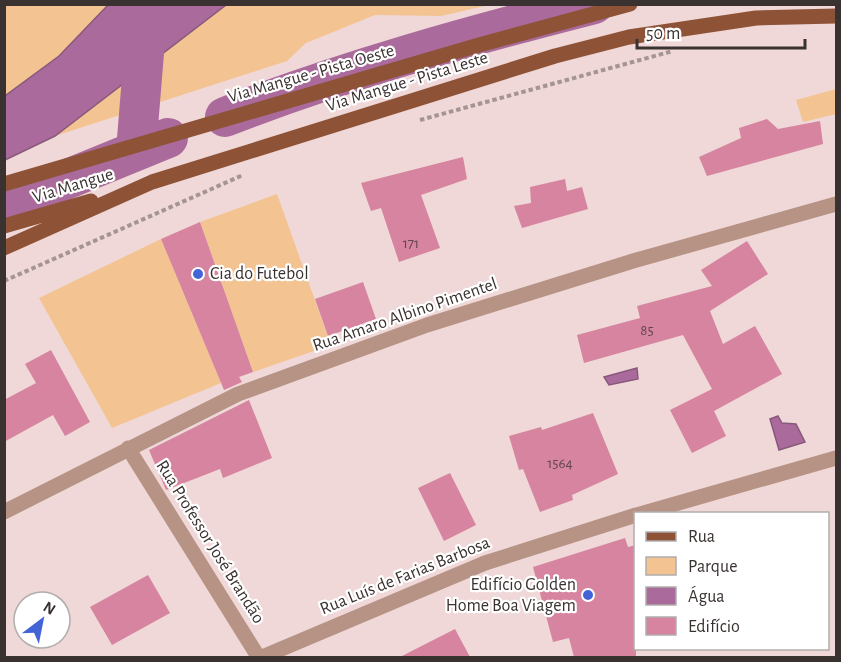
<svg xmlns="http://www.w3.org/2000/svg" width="841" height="662" font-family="'Alegreya Sans',sans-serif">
<rect width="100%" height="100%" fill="#efd8d7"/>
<path fill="#f3c492" d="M5,5H108L59,56L5,96Z
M226,5H489L441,16L375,15L306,43L287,61L55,136Z
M836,89V114L803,122L796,100Z
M277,194L331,345L253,372L200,222Z
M161,239L221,383L112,428L39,298Z"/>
<path fill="#aa6a9b" stroke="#88597b" stroke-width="1.5" d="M108,5H226L55,136L5,160V96L59,56Z
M637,368L638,379L609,385L604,377Z
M778,416L782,423L796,424L805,442L779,450L770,419Z"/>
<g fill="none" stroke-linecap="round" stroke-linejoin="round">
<path stroke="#aa6a9b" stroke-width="40" d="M225,117C345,70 469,36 594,4
M136,151L147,16L153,4
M4,205L168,138"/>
</g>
<path fill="#d6849f" d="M767,119L778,129L820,121L823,144L707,176L699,157L741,138L739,128Z
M463,157L467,179L421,195L440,248L399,262L381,208L371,211L361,183Z
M565,179L567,191L582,187L588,209L522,228L514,206L531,203L530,187Z
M200,222L253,372L239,377L242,382L224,390L161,239Z
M747,241L768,274L710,311L723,344L755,326L782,374L714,411L726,436L692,453L670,410L712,389L683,335L584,363L577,335L640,318L637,306L712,286L701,270Z
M363,282L376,319L328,336L315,299Z
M51,350L90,422L65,436L53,415L4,442V400L36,383L25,364Z
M249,400L272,458L223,478L220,469L166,490L149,450Z
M593,413L618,474L572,495L573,500L540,512L523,469L519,470L509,436L541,427L542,430Z
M450,473L476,525L444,541L418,488Z
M625,538L628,547L636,545V657H574L569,638L553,642L533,567Z
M148,575L170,613L112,645L90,607Z
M455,629L470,657H400Z"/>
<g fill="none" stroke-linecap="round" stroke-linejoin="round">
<path stroke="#a49493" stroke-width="4" stroke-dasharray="4.5 3" stroke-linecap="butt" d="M420,120L673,51
M4,281L243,175"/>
<path stroke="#b69384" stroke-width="15" d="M128,448L259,658
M4,512L238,394L427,325L633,261L836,204
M640,514L836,458
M260,658L485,563L636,515"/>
<path stroke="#8e5237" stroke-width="15" d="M4,184L479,45L630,4
M4,226L91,201
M4,248L152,182L555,56L629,37L756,18L836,16"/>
</g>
<g fill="#4364d7" stroke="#fff" stroke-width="2">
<circle cx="198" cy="274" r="6"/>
<circle cx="588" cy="595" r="6"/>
</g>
<g text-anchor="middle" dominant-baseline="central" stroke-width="4.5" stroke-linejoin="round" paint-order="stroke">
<g font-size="15" fill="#61464c">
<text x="411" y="243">171</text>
<text x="647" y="330">85</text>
<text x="560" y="463">1564</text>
</g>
<g font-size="18" fill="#3a3231" stroke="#fff">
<text transform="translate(311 74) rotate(-16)">Via Mangue - Pista Oeste</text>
<text transform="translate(407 82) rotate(-17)">Via Mangue - Pista Leste</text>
<text transform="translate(73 186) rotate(-17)">Via Mangue</text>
<text transform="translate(405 315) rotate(-19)">Rua Amaro Albino Pimentel</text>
<text transform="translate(210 542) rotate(58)">Rua Professor José Brandão</text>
<text transform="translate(405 576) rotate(-22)">Rua Luís de Farias Barbosa</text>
</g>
<g font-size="18" fill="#3a3231" stroke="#fff" text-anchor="start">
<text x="210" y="274">Cia do Futebol</text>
<text x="576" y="585" text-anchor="end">Edifício Golden<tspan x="576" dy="21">Home Boa Viagem</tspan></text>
</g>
</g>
<rect width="841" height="662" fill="none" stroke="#3a3231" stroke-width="12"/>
<rect x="634" y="512" width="195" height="138" fill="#ffffff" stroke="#b0adad" stroke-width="1.5"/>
<rect x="646" y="532" width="30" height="9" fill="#8e5237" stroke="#b0adad" stroke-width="1.5"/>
<text x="688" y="542" font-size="18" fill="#3a3231">Rua</text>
<rect x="646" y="557" width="30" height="18" fill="#f3c492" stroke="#b0adad" stroke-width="1.5"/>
<text x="688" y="572" font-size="18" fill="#3a3231">Parque</text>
<rect x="646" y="587" width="30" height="18" fill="#aa6a9b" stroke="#b0adad" stroke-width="1.5"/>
<text x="688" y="602" font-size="18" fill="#3a3231">Água</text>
<rect x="646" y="617" width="30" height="18" fill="#d6849f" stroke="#b0adad" stroke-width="1.5"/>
<text x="688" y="632" font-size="18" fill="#3a3231">Edifício</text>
<g transform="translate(42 620) rotate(32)"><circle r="28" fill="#ffffff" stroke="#b0adad" stroke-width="1.5"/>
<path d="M0-4.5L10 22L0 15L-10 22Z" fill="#4364d7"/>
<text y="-9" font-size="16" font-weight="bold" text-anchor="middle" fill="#3a3231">N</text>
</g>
<path d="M637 39v9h168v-9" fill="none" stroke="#3a3231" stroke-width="3"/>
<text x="646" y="39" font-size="18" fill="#3a3231" stroke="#ffffff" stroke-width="4.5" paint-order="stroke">50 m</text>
</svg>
